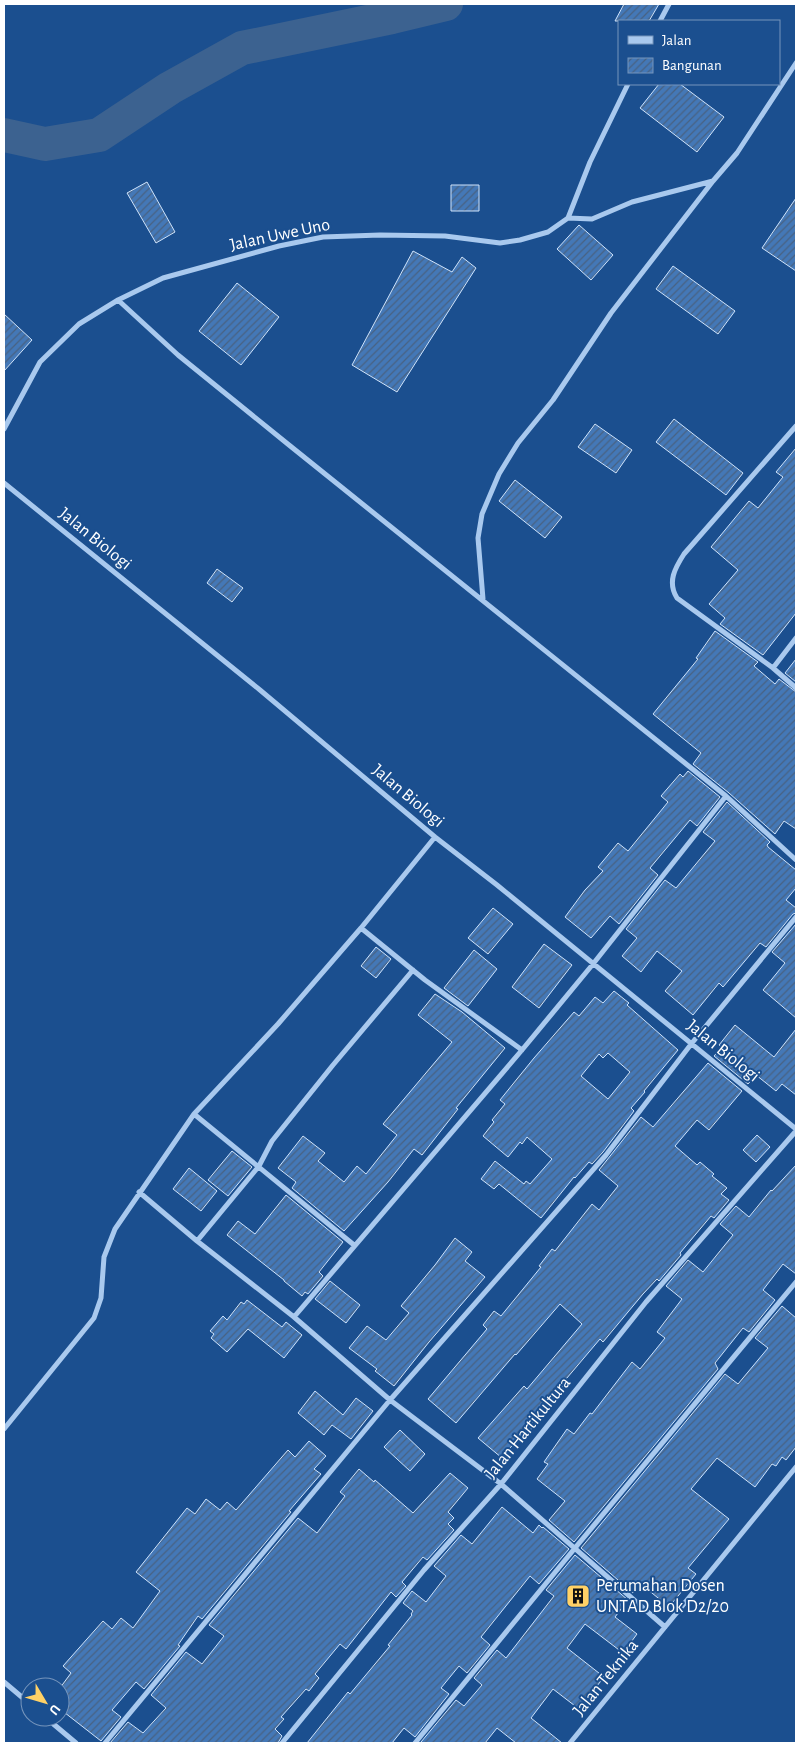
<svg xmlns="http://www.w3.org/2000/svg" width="800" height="1747" font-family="'Alegreya Sans',sans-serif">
<defs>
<pattern id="building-hatch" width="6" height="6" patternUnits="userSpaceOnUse" patternTransform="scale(1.25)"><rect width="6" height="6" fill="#4478b7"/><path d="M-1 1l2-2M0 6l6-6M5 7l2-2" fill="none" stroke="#486282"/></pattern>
</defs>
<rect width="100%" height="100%" fill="#1b4f8f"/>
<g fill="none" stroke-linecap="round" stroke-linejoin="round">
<path stroke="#3c6290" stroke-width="34" d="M4,135L45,144L99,135L170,88L242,48L392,17L446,4"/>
</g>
<path fill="url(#building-hatch)" stroke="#cfe3fa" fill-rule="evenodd" d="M624,4H659L649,21H615Z
M659,84H680L724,117L697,152L640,108Z
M147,182L175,232L156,243L127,193Z
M451,185H479V211H451Z
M796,198V271L762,248Z
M579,225L613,255L591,280L557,249Z
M413,251L452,272L462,257L476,268L397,392L352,365Z
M673,266L735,311L718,334L656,289Z
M237,283L279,317L241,365L199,331Z
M4,314L32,340L4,371Z
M674,419L743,473L726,495L656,442Z
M595,424L632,450L616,473L578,447Z
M796,448V613L763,655L720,624L725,618L709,604L738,570L711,547L749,501L758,508L783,477L776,472Z
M515,480L562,517L545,538L499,501Z
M217,569L243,588L232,602L207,583Z
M715,631L758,662L754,666L775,684L779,679L796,692V829L784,821L775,834L729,793L693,764L701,753L653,714L698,659L696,658Z
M796,659V682L785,673Z
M688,771L720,797L697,826L690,820L650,868L658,875L619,924L610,916L591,938L565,917L585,890L603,871L598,867L618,843L628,851L668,802L661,796L680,774L683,777Z
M727,802L770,842L767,845L768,847L796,870V888L786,900L796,908V913L793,914L766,947L760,943L723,987L719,983L693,1015L665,991L682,971L657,951L641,972L622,956L637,938L626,929L665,880L676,888L715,841L703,832Z
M493,908L513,924L488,954L468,938Z
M796,924V1018L763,990L785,963L772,952Z
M544,944L572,965L539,1008L512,987Z
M376,947L391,959L376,978L361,966Z
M474,950L497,969L468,1006L444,988Z
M614,991L629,1003L627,1005L678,1050L644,1091L645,1092L631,1108L634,1111L603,1152L592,1164L589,1162L575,1178L574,1177L541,1218L499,1184L494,1189L481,1179L495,1161L524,1184L526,1181L530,1184L552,1159L527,1137L522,1144L520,1142L508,1157L483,1136L494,1122L492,1120L505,1104L500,1100L534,1058L574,1012L579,1016L595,997L603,1003ZM608,1053L630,1072L608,1099L581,1076L599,1054L603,1058Z
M435,994L462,1012L505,1048L456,1108L458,1109L422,1155L414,1149L388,1182L344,1231L292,1188L296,1182L278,1168L303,1136L325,1153L318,1161L344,1182L357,1166L366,1174L397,1135L383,1124L452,1042L418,1015Z
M735,1025L774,1057L796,1029V1095L782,1084L776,1091L756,1075L748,1084L714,1056L722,1047L719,1045Z
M708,1063L742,1091L709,1130L697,1120L675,1146L697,1165L700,1162L714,1174L712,1176L727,1188L721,1194L729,1200L714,1218L711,1216L680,1253L681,1255L659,1281L657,1279L643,1294L603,1342L600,1339L561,1385L564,1388L552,1402L551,1400L529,1426L532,1428L522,1440L519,1437L502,1458L478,1438L524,1386L527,1389L582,1324L560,1304L516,1355L515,1354L456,1423L428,1399L487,1329L483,1325L494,1311L501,1316L541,1267L539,1266L552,1249L555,1251L592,1204L599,1210L618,1186L599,1170L641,1117L653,1127Z
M757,1135L770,1147L756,1162L743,1150Z
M232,1151L252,1167L228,1196L208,1180Z
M796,1165V1274L783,1264L763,1290L775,1300L749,1332L743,1328L715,1363L718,1369L574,1542L549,1520L565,1501L537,1479L548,1464L544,1462L567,1429L574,1434L590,1413L592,1414L632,1362L640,1369L665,1338L657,1332L682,1299L666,1286L688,1260L703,1272L733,1235L720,1224L736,1206L749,1217L771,1190L772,1191Z
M189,1168L217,1191L201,1211L173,1189Z
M286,1195L343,1242L319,1272L323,1276L308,1294L305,1292L302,1296L284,1281V1280L227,1235L238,1221L255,1234Z
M455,1238L472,1252L465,1261L485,1277L429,1342L394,1386L375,1371L377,1369L349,1348L367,1326L386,1340L409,1313L401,1306L435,1265Z
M330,1281L360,1305L346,1323L315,1299Z
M247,1300L282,1327L286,1322L302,1335L284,1358L248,1329L227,1352L211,1338L214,1334L210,1331L223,1316L227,1320L241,1302L244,1304Z
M782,1306L796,1318V1447L786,1460L782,1457L776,1466L772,1464L755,1487L717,1458L691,1489L729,1519L688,1568L696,1574L669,1607L641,1584L633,1593L581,1548L725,1374L738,1384L768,1348L755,1338Z
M315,1391L343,1415L356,1398L373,1411L351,1439L332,1425L324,1435L298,1413Z
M400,1430L425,1454L410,1471L384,1447Z
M309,1441L326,1456L314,1469L321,1474L289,1511L291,1512L202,1619L198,1616L178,1645L180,1646L144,1689L136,1682L112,1710L121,1717L101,1741L60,1709V1688L71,1673L63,1666L103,1621L112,1629L121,1618L133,1628L160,1591L136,1572L187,1508L195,1514L206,1499L220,1510L227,1502L236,1510L288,1450L295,1457Z
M359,1469L374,1482L375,1480L413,1513L450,1473L468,1488L448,1512L454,1518L448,1524L454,1530L427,1560L423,1557L402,1582L406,1586L396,1597L391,1592L346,1649L340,1644L315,1674L319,1678L309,1691L306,1689L281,1717L284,1719L275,1729L282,1736L278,1743H110L128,1722L143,1733L166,1708L151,1695L186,1652L202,1664L224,1636L209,1625L298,1518L317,1533L345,1496L340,1492Z
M502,1507L533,1533L539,1525L542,1528L543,1527L569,1549L539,1584L530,1576L481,1637L490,1645L467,1673L459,1666L441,1688L449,1694L415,1737L404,1728L392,1743H307L348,1692L350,1694L390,1646L388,1645L412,1615L411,1614L413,1611L403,1603L412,1591L426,1602L446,1576L434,1566L461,1535L472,1544Z
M575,1555L628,1600L615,1617L637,1634L623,1653L585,1624L567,1648L604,1677L579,1709L553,1689L531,1718L562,1743H516L497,1728L485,1743H422L421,1742L456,1700L464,1706L482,1685L474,1678L497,1650L506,1658L554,1596L546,1590Z"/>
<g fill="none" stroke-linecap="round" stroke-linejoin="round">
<path stroke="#a9c9ee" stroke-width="5" d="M660,21L669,4
M568,218L592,219L632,202L713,181L737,153L796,63
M118,300L178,355L289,445L726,796L796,860
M796,426L684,554C675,568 667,582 677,598L773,668L796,688
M4,429L40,362L79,324L118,300L163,278L279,246L323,237L380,235L445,236L500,243L520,240L548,232L568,218L590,162L628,84
M4,483L260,690L435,837L497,885L796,1129
M483,599L478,538L482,514L499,474L518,443L553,400L611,313L713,181
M773,668L796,638
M361,928L425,980L522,1050
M194,1114L354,1245
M139,1192L197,1241L294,1317L390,1400L501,1484L665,1627
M197,1241L259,1166L272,1141L333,1065L413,970
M294,1317L522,1050L593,964L726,796
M4,1429L94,1318L101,1298L104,1257L115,1229L194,1114L278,1024L361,928L435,837
M4,1682L30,1704
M45,1717L76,1743
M105,1743L390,1400L606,1155L692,1043L796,917
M282,1743L424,1570L501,1484L646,1302L796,1131
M415,1743L575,1548L796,1282
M570,1743L796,1467"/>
</g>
<defs>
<g id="building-square" transform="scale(1.25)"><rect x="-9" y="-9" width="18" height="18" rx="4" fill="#ffd166" stroke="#1b4f8f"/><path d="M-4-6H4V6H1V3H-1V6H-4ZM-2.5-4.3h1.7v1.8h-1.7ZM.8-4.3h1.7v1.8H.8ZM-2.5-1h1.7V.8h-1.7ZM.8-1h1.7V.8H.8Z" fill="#111"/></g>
</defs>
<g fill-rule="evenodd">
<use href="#building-square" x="578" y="1596"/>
</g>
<g text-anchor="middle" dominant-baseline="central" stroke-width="4" stroke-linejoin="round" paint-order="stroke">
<g font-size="18" fill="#fff" stroke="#1b4f8f">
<text transform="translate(280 235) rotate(-12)">Jalan Uwe Uno</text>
<text transform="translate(95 539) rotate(39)">Jalan Biologi</text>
<text transform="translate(408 796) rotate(40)">Jalan Biologi</text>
<text transform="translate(723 1051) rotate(39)">Jalan Biologi</text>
<text transform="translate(528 1428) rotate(-51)">Jalan Hartikultura</text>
<text transform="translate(606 1678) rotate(-51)">Jalan Teknika</text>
</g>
<g font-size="18" fill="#fff" stroke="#1b4f8f" text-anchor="start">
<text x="596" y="1586">Perumahan Dosen<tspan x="596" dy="21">UNTAD Blok D2/20</tspan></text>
</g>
</g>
<rect width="800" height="1747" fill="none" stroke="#ffffff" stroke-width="10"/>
<rect x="618" y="20" width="162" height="65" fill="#1b4f8f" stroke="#7695bc"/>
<rect x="628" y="36" width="25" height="8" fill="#a9c9ee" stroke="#7695bc"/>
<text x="662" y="45" font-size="15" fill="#ffffff">Jalan</text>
<rect x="628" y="58" width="25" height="15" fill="url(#building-hatch)" stroke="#7695bc"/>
<text x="662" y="70" font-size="15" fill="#ffffff">Bangunan</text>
<g transform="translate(45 1702) rotate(128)"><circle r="24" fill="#1b4f8f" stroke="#7695bc"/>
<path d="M0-4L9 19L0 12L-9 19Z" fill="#ffd166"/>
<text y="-8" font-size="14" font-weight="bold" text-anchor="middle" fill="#ffffff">U</text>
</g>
</svg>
